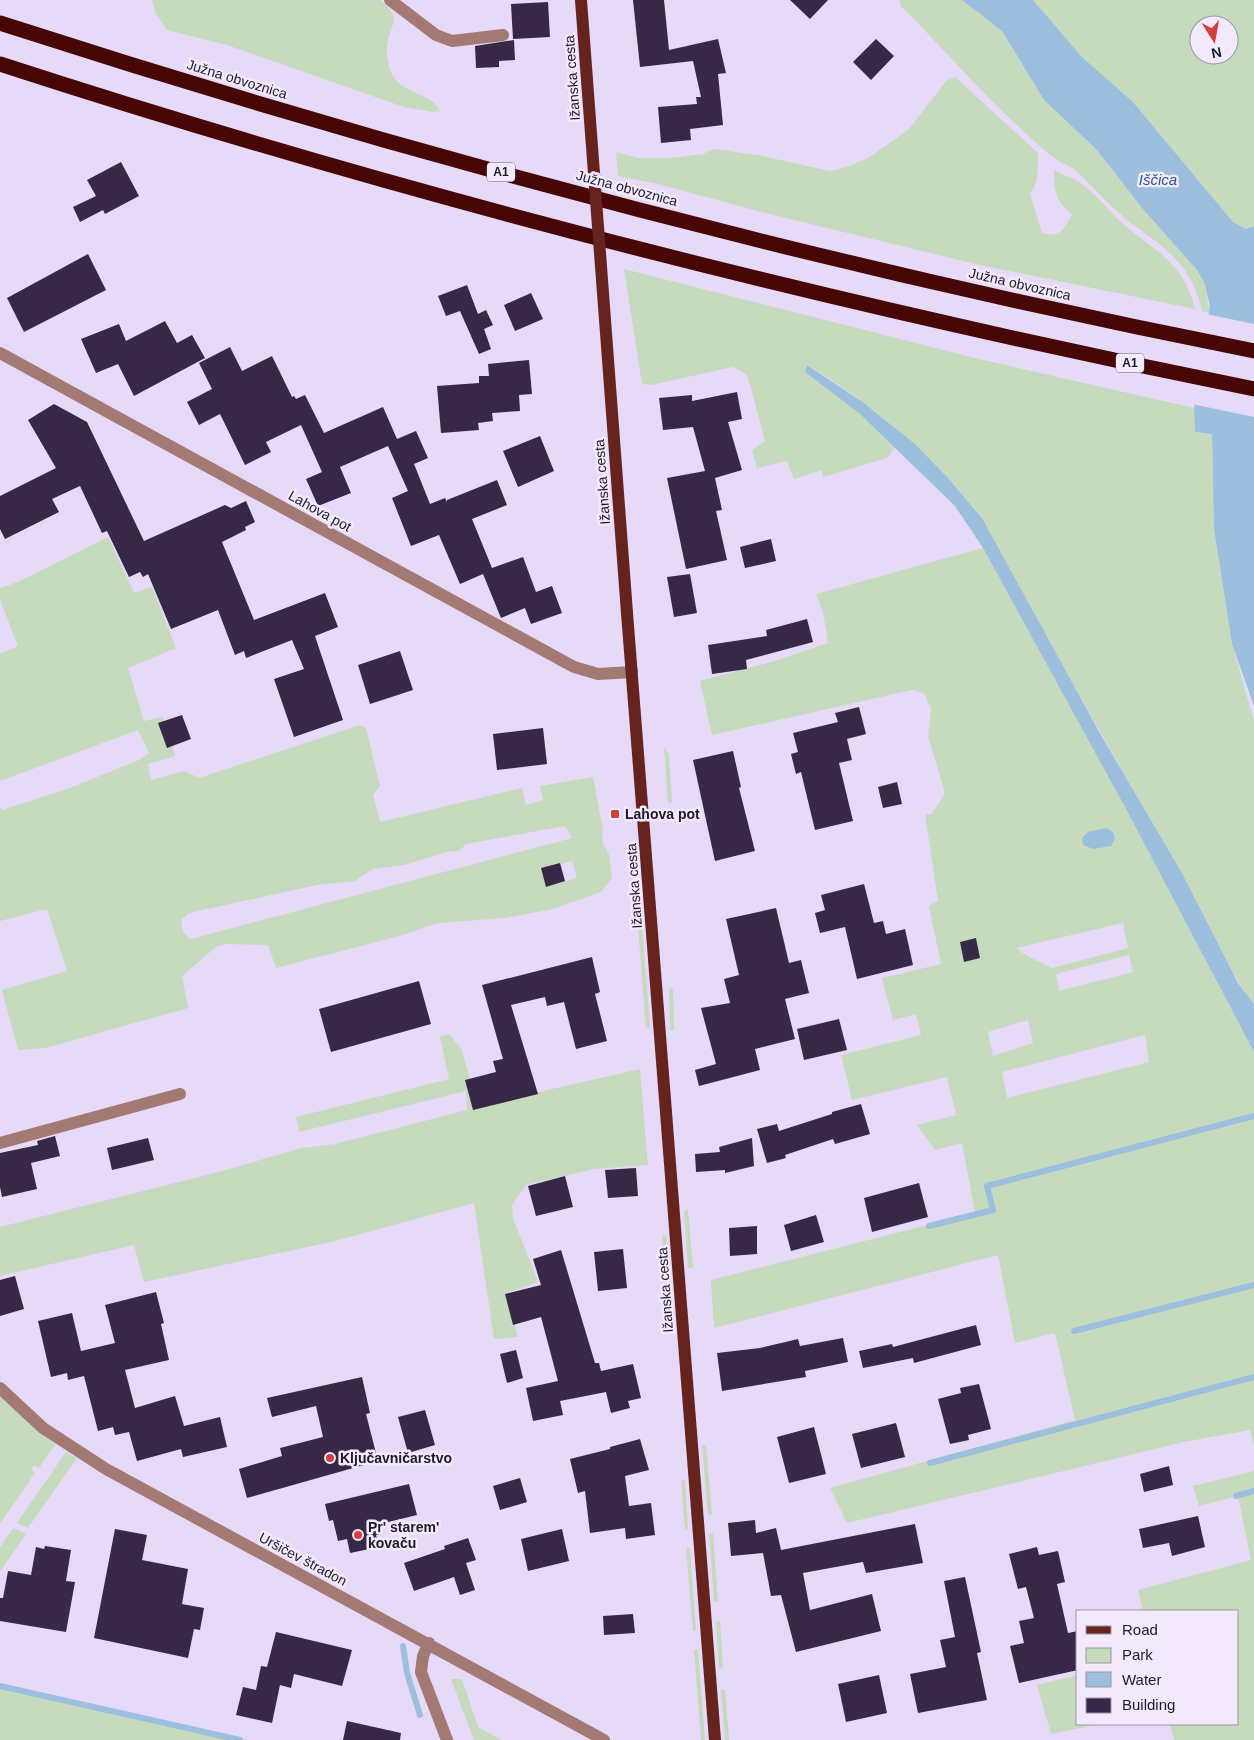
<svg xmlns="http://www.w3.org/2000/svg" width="1254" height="1740" font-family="Helvetica,sans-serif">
<rect width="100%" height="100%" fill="#e7d9f8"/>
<path fill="#c6dabe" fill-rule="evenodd" d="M152,0H380C400,17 394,19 388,40C385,50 388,65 392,74C402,95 430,91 440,111L433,112L404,107L227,45L167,30L155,12Z
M899,0H962L1002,31L1044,100L1097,150L1142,208L1197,270L1204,282L1210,313L1202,311C1192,267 1170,251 1135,226C1113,210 1094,187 1074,169C1051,159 1034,141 1016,124C976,87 940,45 901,6Z
M1033,0H1254V226L1246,229L1233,222L1133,102L1082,57ZM1199,25H1229V55H1199Z
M955,77L1038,153C1038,167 1039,182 1030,194L1042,233C1060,238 1065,229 1072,214C1056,202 1054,191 1054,170C1063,176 1073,177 1082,184C1099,197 1112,215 1129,229C1161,254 1185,267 1195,309L980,265L761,212L658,184L618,176L616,152L639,158H672L703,154L713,149L758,155L830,171L850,166L870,157L897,138L910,128L946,81Z
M624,269L979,359L1194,408L1195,432L1212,434L1214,529L1232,644L1254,721V1004C1223,964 1206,916 1181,872C1113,755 1046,637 982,518C934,456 874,405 807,365L806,372L865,417L896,446L887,458L823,477L821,470L794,479L787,461L757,468L752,450L765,441L748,377L743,372L733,367L651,385L642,384Z
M108,537L134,593L152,587L176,648L128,668L144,721L163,717L175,756L148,764L151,780L184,771L199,778L360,725L366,728L380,786L373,795L380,822L522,788L526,805L543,800L540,786L593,777L603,830L602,841L609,855L612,878L601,892L553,909L506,918L438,923L403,935L276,968L268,945L225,944L216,947L182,976L188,1008L46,1048L18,1050L2,990L67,971L47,909L0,921V807L2,810L70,788L139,760L149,753L138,730L0,781V654L18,646L0,600V588L18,582ZM565,826L572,838L191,939C182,933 181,929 182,919L189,913L317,885L354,881L373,869L404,865L450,851H459L466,844ZM572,861L577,878L555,884L551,867Z
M983,548L1110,778L1254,1052V1447L1250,1430L1184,1442L847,1523L830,1488L1075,1420L1055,1333L1015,1343L998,1255L714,1328L711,1280L975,1213L962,1143L935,1150L917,1125L956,1115L947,1077L852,1100L841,1055L921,1035L916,1014L893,1020L882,978L941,964L929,906L938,901L925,814H932L945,793L928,736L931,709L924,693L912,690L712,735L700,681L775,661L828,643L823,612L816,594ZM1123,923L1128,948L1052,968C1040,961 1026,957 1016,948ZM1129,955L1133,972L1059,991L1056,974ZM1028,1020L1033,1043L993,1056L988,1032ZM1145,1035L1149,1062L1007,1098L1002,1072Z
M664,747L669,754L672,803H668Z
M637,913L642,925L650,1027L646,1028Z
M669,988L673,989L674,1030H670Z
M449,1034L462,1050L477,1106L640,1069L648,1165L594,1169L526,1185L512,1205L513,1218L538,1282L506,1293L518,1337L494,1339L474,1203L335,1241L144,1282L134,1245L0,1276V1227L215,1173L302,1148L335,1144L467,1110L466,1091L299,1132L296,1117L449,1079L440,1037Z
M688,1210L693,1268H688L684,1211Z
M666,1235L673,1324L669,1325L662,1236Z
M0,1397L55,1444L39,1468L34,1465L31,1470L35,1473L0,1524Z
M702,1445H706L712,1515H708Z
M66,1452L77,1458L28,1528L17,1523Z
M1254,1471V1740H1174L1170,1724H1238V1611H1143L1138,1590L1251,1560L1238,1496L1199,1506L1193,1486Z
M681,1480H685L688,1530H685Z
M13,1528L26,1534L0,1572V1547Z
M713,1533L718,1602H714L709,1534Z
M686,1548H690L696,1631H693Z
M716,1621H720L723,1668L719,1669Z
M698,1649L705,1740H701L694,1650Z
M1078,1675V1724H1100L1051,1734L1037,1685Z
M451,1679H462L478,1727L502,1740H474Z
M0,1685L248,1740H0Z
M725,1690L729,1740H725L721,1690Z"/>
<path fill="#9dbfde" d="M962,0H1033L1082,57L1133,102L1233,222L1246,229L1254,226V706L1232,644L1214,529L1212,434L1195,432L1194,408L1210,306L1204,282L1197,270L1142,208L1097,150L1044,100L1002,31Z
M807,365L864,403L915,444L948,478L982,518L1101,735L1182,873L1238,983L1254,1004V1052L1125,807L983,548L955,506L859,413L805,372Z
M1106,828L1113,832L1115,838L1111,846L1093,849L1083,845L1082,838L1088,832Z"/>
<path fill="#e7d9f8" d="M1206,314L1254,324V417L1192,404Z"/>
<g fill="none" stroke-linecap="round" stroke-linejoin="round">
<path stroke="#9dbfde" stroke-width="6" d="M929,1226L993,1210L987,1186L1254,1116
M1074,1331L1254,1285
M930,1463L1254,1377
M1236,1496L1254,1491
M403,1646L407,1673L420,1715
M0,1686L240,1740"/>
</g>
<path fill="#382847" d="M633,0H664L669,50L718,39L726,73L718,74L723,125L690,129L691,140L661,143L658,107L697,104L696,97H701L693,61L640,67Z
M790,0H828L810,19Z
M548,2L550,37L513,39L511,4Z
M876,39L894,56L871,80L853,62Z
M514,40L515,60L499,61V67L476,68L475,46Z
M121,162L139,196L105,214L103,210L80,222L73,207L96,196L87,180Z
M88,254L106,290L24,332L7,298Z
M467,285L478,314L486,310L493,325L484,329L491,349L479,354L460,311L446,316L438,296Z
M531,293L543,319L515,331L504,305Z
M165,321L177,343L192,335L205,358L134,396L118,364L96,373L81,339L119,324L126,341Z
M230,347L242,371L272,356L292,397L294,396L296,399L305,395L324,433L383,407L397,439L416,431L428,458L414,464L430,504L445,498L447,502V500L497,480L507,505L472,519L492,568L523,557L536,592L552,586L562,613L531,624L525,608L501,618L483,574L460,584L439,535L411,546L392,498L408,491L388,446L340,467L351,493L318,506L306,479L322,472L301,425L266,442L271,452L245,465L220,414L199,425L187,402L212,389L199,363Z
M529,360L532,394L519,395L520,411L492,413L493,421L478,423L479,430L441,433L437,386L479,383V376H489L488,364Z
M737,392L742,419L728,422L742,470L715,478L722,510L716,511L727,560L686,569L667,478L705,471L693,427L663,430L659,398L692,395V401Z
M54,404L87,422L144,541L225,505L231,508L246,501L255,522L245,527L246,530L222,542L254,620L325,593L338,627L315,636L343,720L294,737L274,679L304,669L292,640L246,658L244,651L235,655L218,610L171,629L148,574L143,577L140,572L129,577L107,531L102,533L80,486L52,499L59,512L5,539L0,529V496L56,468L28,420Z
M540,436L554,471L518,487L503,451Z
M771,539L776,561L745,568L740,547Z
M690,574L697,613L674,617L667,577Z
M807,619L813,642L746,660L747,669L712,674L708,645L767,636L766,630Z
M400,651L413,690L370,704L358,665Z
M859,707L866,734L847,739L852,760L839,763L853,821L815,830L801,772L796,774L791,754L798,752L793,733L838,722L835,713Z
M182,715L191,739L167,748L158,723Z
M543,728L547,764L497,770L493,734Z
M733,751L741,787L739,788L755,851L715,861L693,760Z
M897,782L902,804L883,808L878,787Z
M560,863L565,881L546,887L541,868Z
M864,884L874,923L883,921L886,934L905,929L913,965L857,979L845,927L820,933L815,913L825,910L821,895Z
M776,908L789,963L801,960L809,993L785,999L795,1039L755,1049L760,1070L699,1086L695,1070L716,1064L701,1008L730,1003L724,979L739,975L726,919Z
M976,938L980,958L964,962L960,942Z
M592,957L600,992L595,994L607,1041L576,1049L564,1002L547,1006L545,997L511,1005L538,1094L473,1110L465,1080L496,1072L493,1061L503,1059L482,985Z
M419,981L431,1024L331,1052L319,1009Z
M839,1019L847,1050L804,1060L797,1029Z
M861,1104L870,1134L835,1144L833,1139L785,1155L786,1158L767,1163L757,1129L777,1124L779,1131L832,1114V1112Z
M55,1136L60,1156L31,1163L37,1189L2,1197L0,1187V1153L38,1145L37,1141Z
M148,1138L154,1160L112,1170L107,1148Z
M752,1138L754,1166L725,1173V1170L696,1172L695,1154L720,1152L719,1147Z
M636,1168L638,1196L608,1198L605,1170Z
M565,1176L573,1207L536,1216L528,1186Z
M919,1183L928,1217L872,1232L864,1198Z
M816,1215L824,1242L791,1251L784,1225Z
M757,1226V1254L730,1256L729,1228Z
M623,1249L627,1288L598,1291L594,1252Z
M561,1250L595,1363H599L601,1371L633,1364L641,1398L628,1401L630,1408L611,1413L606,1392L560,1401L563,1415L533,1421L526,1388L558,1381L541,1317L513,1325L505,1294L541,1285L533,1259Z
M15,1276L24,1309L0,1316V1280Z
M156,1292L164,1323L161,1324L169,1360L125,1370L135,1408L175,1396L184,1426L220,1417L227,1447L183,1457L181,1449L137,1461L129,1432L115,1435L113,1427L98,1431L84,1376L68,1380L67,1373L51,1377L38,1321L72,1313L81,1351L115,1343L105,1305Z
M976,1325L981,1345L914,1363L913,1358L863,1368L859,1351L892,1344L893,1347Z
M843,1338L848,1362L805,1371L806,1377L722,1391L717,1353L760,1348L798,1339L800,1346Z
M516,1350L523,1378L507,1383L500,1354Z
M362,1377L370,1413L366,1414L378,1461L247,1498L239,1469L282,1456L280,1448L323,1437L316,1406L272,1417L267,1398Z
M979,1384L991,1429L968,1435L969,1440L950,1444L938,1399L961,1393L960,1388Z
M425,1410L435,1445L408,1453L398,1417Z
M896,1423L905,1457L861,1468L852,1434Z
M814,1427L826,1474L789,1483L777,1437Z
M640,1439L649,1470L625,1476L629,1506L651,1503L655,1535L626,1539L625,1528L590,1533L585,1491L578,1493L570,1459L610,1449V1447Z
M1169,1466L1173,1485L1144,1492L1140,1474Z
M520,1478L527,1502L500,1510L493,1486Z
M409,1484L417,1515L380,1524L382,1534L376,1535L379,1547L350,1553L347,1539L338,1541L333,1520L329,1521L325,1504Z
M1198,1516L1205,1547L1172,1556L1169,1543L1143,1548L1139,1529Z
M755,1520L756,1533L776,1528L781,1550L915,1524L923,1563L866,1573L863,1562L803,1573L810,1610L872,1594L881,1631L796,1652L781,1595L771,1596L763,1553L731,1556L728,1523Z
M115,1529L147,1535L142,1560L188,1569L182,1604L204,1608L200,1630L194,1629L188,1658L94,1638Z
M562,1529L569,1561L528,1571L521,1539Z
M468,1538L476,1560L466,1563L475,1590L460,1595L454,1577L414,1591L404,1563L445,1549L444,1546Z
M45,1546L71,1550L66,1581L75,1582L66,1632L0,1621V1598H3L8,1571L31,1575L36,1547L44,1549Z
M1037,1547L1039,1555L1058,1551L1065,1582L1057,1584L1068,1633L1078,1631V1670L1019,1683L1010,1646L1024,1643L1019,1621L1034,1618L1026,1587L1018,1589L1009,1554Z
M965,1577L981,1652L977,1653L987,1700L918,1713L910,1674L946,1667L940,1640L955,1637L944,1581Z
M633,1614L635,1633L604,1635L603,1616Z
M276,1632L352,1650L342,1686L294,1674L291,1688L280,1685L272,1723L236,1715L243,1687L256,1690L261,1666L267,1667Z
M879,1675L887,1713L846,1722L838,1684Z
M347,1721L401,1733L400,1740H343Z"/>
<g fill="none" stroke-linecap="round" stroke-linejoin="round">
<path stroke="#a27973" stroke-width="12" d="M390,0L436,35L452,41L503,35
M0,353L574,667L598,674L632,672
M0,1143L180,1094
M0,1388L43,1428L106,1469L604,1740
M429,1643L423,1656L421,1672L447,1740"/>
<path stroke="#66221d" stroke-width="12" d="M627,613L715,1740"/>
<path stroke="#470707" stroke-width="15" d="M0,23C411,156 830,267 1254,351
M0,64C409,197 833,304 1254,389"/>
<path stroke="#66221d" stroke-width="12" d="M581,0L627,613"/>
</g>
<g fill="#d0413d" stroke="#f2e9fc" stroke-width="2">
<rect x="610" y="809" width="10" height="10" rx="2.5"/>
<circle cx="330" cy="1458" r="5"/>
<circle cx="358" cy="1535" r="5"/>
</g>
<g text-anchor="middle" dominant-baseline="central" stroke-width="5" stroke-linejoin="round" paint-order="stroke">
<g fill="#f2e9fc" stroke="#5e5866" stroke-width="1">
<rect x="487" y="162.5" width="28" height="19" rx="4"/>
<rect x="1116" y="353.5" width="28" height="19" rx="4"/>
</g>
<g font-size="12" font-weight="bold" fill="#1f1a25">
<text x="501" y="172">A1</text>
<text x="1130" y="363">A1</text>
</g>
<g font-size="14" fill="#1f1a25" stroke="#f2e9fc">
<text transform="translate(572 78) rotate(-94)">Ižanska cesta</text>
<text transform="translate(237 79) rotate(17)">Južna obvoznica</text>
<text transform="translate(627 188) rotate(15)">Južna obvoznica</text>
<text transform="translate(1020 284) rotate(13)">Južna obvoznica</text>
<text transform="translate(602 482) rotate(-94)">Ižanska cesta</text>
<text transform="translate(320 511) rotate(29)">Lahova pot</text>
<text transform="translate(634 886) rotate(-94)">Ižanska cesta</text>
<text transform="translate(665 1290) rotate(-94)">Ižanska cesta</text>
<text transform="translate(303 1559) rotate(28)">Uršičev štradon</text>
</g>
<g font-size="14" font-weight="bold" fill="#1f1a25" stroke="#f2e9fc" text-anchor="start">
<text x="625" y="814">Lahova pot</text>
<text x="340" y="1458">Ključavničarstvo</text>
<text x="368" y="1527">Pr' starem'<tspan x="368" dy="16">kovaču</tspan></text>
</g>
<g font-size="15" font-style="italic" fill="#285b85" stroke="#f2e9fc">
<text x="1158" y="179">Iščica</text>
</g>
</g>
<rect x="1076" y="1610" width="162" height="115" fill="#f2e9fc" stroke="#9e96a6"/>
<rect x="1086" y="1626" width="25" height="8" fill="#66221d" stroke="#9e96a6"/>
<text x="1122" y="1635" font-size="15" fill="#1f1a25">Road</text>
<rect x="1086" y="1648" width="25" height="15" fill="#c6dabe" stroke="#9e96a6"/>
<text x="1122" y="1660" font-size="15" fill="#1f1a25">Park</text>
<rect x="1086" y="1672" width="25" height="15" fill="#9dbfde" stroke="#9e96a6"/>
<text x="1122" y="1685" font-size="15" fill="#1f1a25">Water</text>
<rect x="1086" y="1698" width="25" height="15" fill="#382847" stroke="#9e96a6"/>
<text x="1122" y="1710" font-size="15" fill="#1f1a25">Building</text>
<g transform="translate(1214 40) rotate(169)"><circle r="24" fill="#f2e9fc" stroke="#9e96a6"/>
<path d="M0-4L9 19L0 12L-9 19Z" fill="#d0413d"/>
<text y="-8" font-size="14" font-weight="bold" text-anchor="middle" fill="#1f1a25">N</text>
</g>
</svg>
